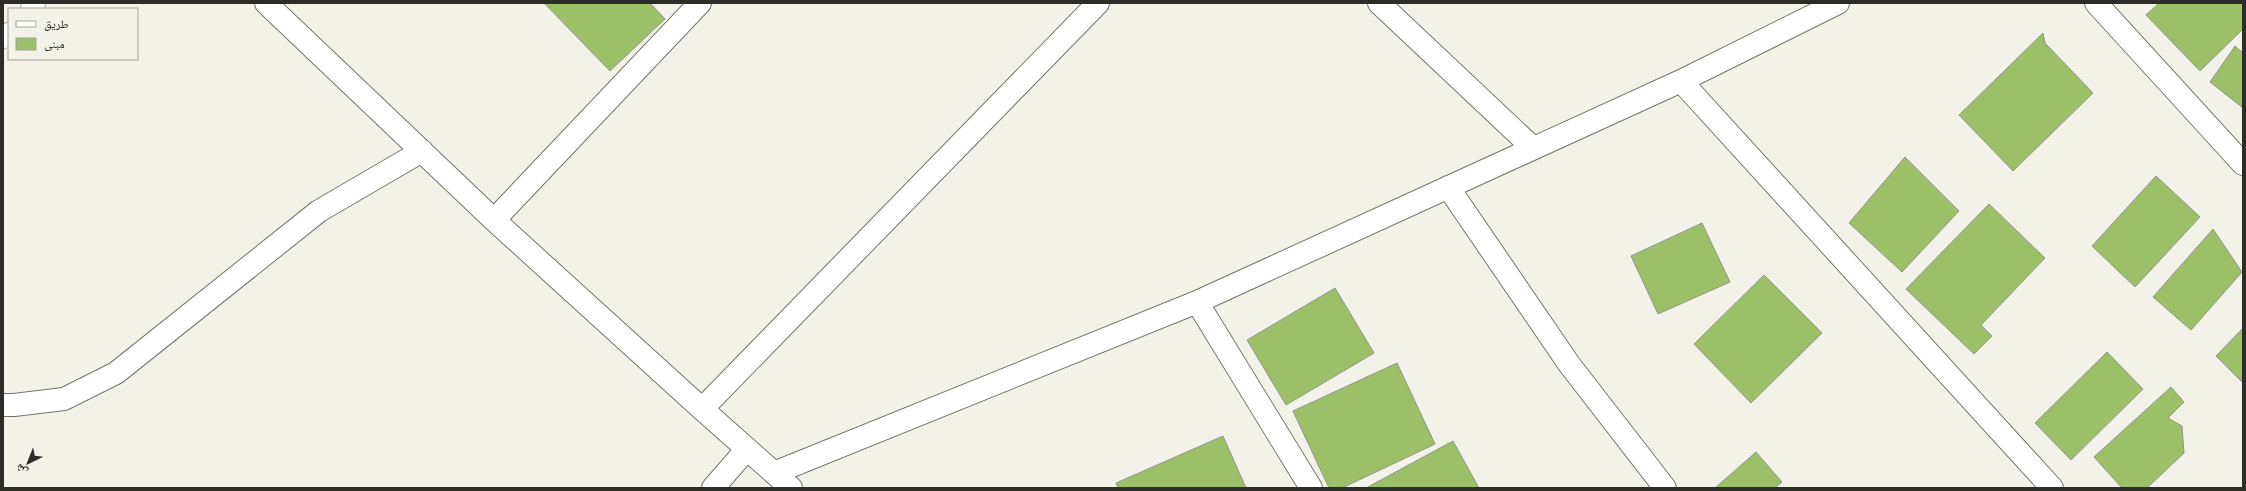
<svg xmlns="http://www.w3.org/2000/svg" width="2246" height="491" font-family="Ubuntu,'Noto Naskh Arabic',sans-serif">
<rect width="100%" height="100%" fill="#f2f2e9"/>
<path fill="#9bc068" stroke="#92958e" d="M544,3H650L665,19L610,71Z
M2159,3H2243V29L2200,71L2146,15Z
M2043,33L2045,43L2093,93L2013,171L1959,115Z
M2235,46L2243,53V108L2210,82Z
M1905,157L1959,211L1902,272L1849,223Z
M2156,176L2200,217L2135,287L2092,246Z
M1989,204L2045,258L1981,325L1992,336L1974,354L1906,289Z
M1702,223L1730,282L1658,314L1631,256Z
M2213,229L2242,272L2191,330L2153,297Z
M1764,275L1822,333L1751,403L1694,344Z
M1335,288L1374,353L1286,405L1247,340Z
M2243,328V383L2216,356Z
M2107,352L2143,389L2071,460L2035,423Z
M1397,363L1435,444L1342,488H1329L1293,411Z
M2171,387L2184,402L2168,418L2182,426L2184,453L2147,488H2122L2094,457Z
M1223,436L1246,488H1118L1116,483Z
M1453,441L1479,488H1366Z
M1756,452L1782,482L1775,488H1715Z"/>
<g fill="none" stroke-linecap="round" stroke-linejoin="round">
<g stroke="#76756d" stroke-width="20">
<path id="service" d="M30,9L36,3
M3,39L9,32"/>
</g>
<g stroke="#76756d" stroke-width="24">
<path id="minor" d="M266,3L494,220L702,409L791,488
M1379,3L1533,148
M1838,3L1681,81L2052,488
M2096,3L2243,164
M1448,187L1569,364L1665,488
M494,220L700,3
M1197,302L1311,488
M3,405H14L64,399L116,373L319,211L422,151
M702,409L1098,3
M774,473L1197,302L1681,81
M713,488L747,449"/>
</g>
<use href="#service" stroke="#fff" stroke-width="19"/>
<use href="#minor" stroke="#fff" stroke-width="22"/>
</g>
<rect width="2246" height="491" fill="none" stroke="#2c2c28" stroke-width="8"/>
<rect x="8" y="8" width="130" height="52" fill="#f2f2e9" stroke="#a3a39c"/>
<rect x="16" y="21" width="20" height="6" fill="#ffffff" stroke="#a3a39c"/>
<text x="44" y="28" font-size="12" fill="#2c2c28">طريق</text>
<rect x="16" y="38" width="20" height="12" fill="#9bc068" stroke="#a3a39c"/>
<text x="44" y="48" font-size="12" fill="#2c2c28">مبنى</text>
<g transform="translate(28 463) rotate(223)" stroke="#f2f2e9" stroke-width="3" paint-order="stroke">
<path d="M0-3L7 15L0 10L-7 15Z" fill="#2c2c28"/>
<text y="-6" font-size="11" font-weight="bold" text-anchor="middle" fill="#2c2c28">ش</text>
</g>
</svg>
